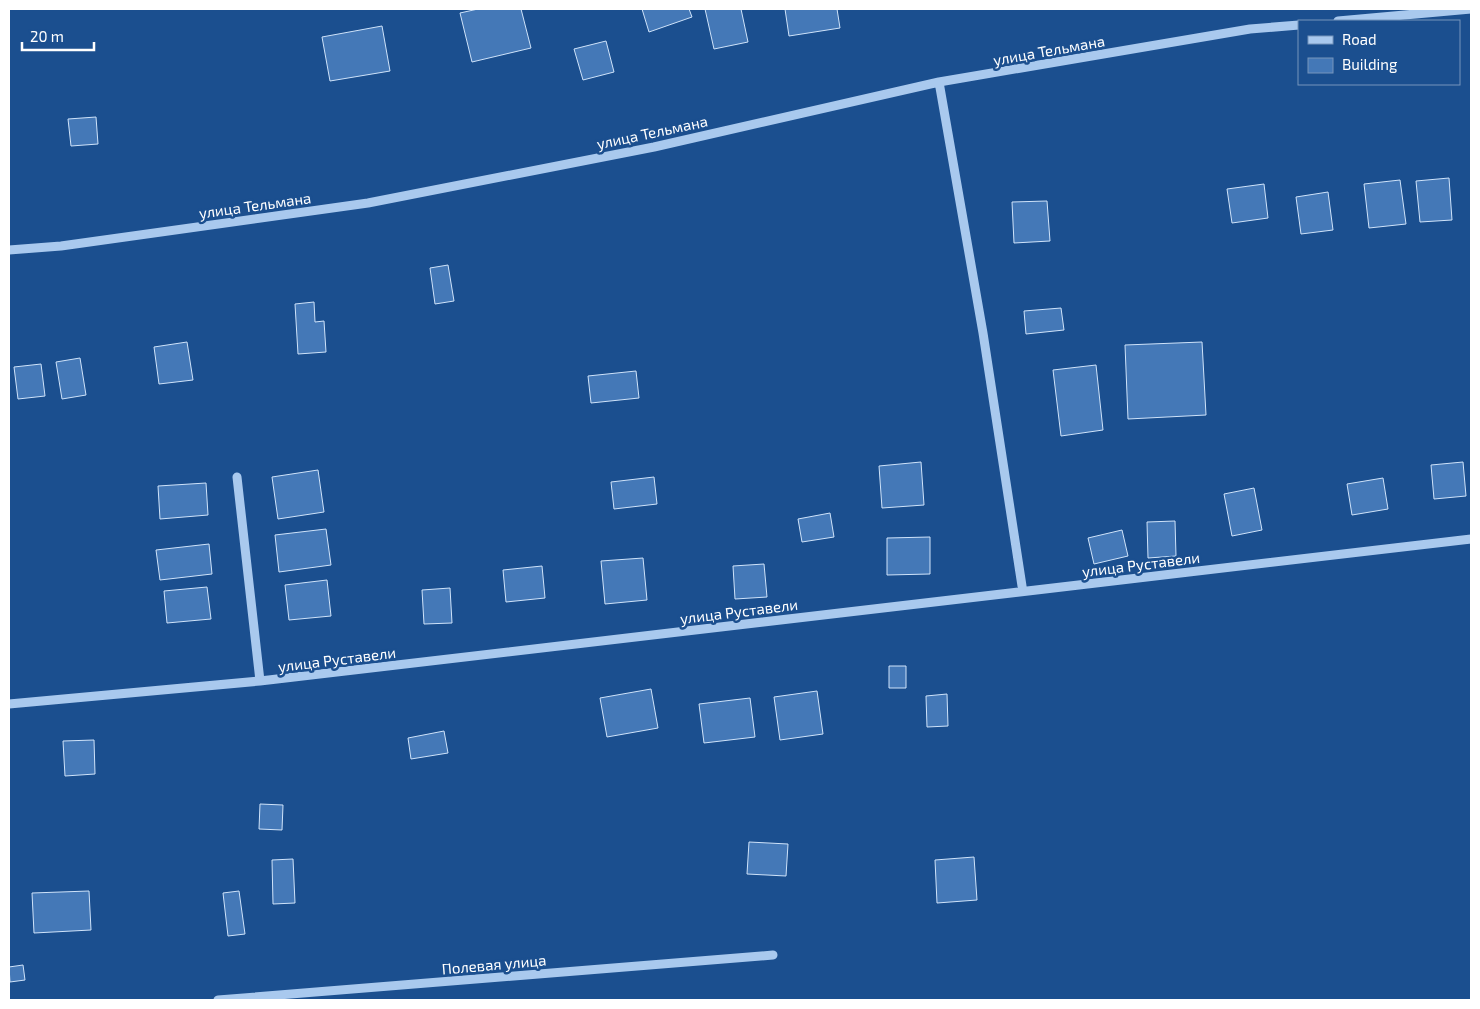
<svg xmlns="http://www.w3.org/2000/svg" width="1480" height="1009" font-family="'Exo 2',sans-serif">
<rect width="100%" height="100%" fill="#1b4f8f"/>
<path fill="#4478b7" stroke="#cfe3fa" d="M478,9H521L531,48L472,62L460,13Z
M642,9H689L692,17L649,32Z
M705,9H741L748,42L714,49Z
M785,9H837L840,28L789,36Z
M382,26L390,71L330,81L322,37Z
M606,41L614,72L583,80L574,49Z
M96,117L98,144L71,146L68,119Z
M1449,178L1452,220L1420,222L1416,181Z
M1400,180L1406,224L1369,228L1364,184Z
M1264,184L1268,218L1232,223L1227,189Z
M1328,192L1333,230L1301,234L1296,197Z
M1047,201L1050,241L1014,243L1012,202Z
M448,265L454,301L435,304L430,268Z
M314,302L315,322L324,321L326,352L298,354L295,304Z
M1061,308L1064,330L1026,334L1024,311Z
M187,342L193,380L159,384L154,347Z
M1202,342L1206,415L1128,419L1125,345Z
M80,358L86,395L62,399L56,362Z
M41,364L45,396L18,399L14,367Z
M1096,365L1103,430L1061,436L1053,370Z
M636,371L639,398L591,403L588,376Z
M921,462L924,505L882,508L879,466Z
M1463,462L1466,496L1434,499L1431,465Z
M318,470L324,512L278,519L272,477Z
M654,477L657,504L614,509L611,482Z
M1383,478L1388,509L1352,515L1347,484Z
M206,483L208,515L160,519L158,486Z
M1254,488L1262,530L1232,536L1224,494Z
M830,513L834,537L802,542L798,519Z
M1175,521L1176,556L1148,558L1147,522Z
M326,529L331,565L279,572L275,535Z
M1122,530L1128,556L1094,564L1088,538Z
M930,537V574L887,575V538Z
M209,544L212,574L160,580L156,550Z
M643,558L647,600L605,604L601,561Z
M764,564L767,597L735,599L733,566Z
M542,566L545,598L506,602L503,570Z
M327,580L331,616L289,620L285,585Z
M207,587L211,619L167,623L164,591Z
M450,588L452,623L424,624L422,590Z
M889,666H906V688H889Z
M651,689L658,728L607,737L600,698Z
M817,691L823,734L780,740L774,697Z
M947,694L948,726L927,727L926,696Z
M750,698L755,737L704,743L699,704Z
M444,731L448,753L411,759L408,738Z
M94,740L95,774L65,776L63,741Z
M260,804L283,805L282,830L259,829Z
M749,842L788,844L786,876L747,874Z
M974,857L977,900L937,903L935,860Z
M293,859L295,903L273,904L272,860Z
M89,891L91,930L34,933L32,893Z
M239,891L245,934L228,936L223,893Z
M23,965L25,980L10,982L9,967Z"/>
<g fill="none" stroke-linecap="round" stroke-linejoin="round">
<path stroke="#a9c9ee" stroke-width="9" d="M1338,21L1471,9
M939,82L983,333L1022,586
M9,250L61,246L368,203L654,147L939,82L1250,29L1299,25
M237,477L260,681
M9,704L260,681L1471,539
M218,1000L773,955"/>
</g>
<g text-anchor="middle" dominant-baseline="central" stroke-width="5" stroke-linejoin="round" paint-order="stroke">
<g font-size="15" fill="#fff" stroke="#1b4f8f">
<text transform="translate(1049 50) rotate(-10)">улица Тельмана</text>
<text transform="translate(652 132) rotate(-12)">улица Тельмана</text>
<text transform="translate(255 205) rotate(-8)">улица Тельмана</text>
<text transform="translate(1141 564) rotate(-7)">улица Руставели</text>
<text transform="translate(739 611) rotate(-7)">улица Руставели</text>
<text transform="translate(337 659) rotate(-7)">улица Руставели</text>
<text transform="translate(494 964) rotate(-5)">Полевая улица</text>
</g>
</g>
<rect width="1480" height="1009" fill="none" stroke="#ffffff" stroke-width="20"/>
<rect x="1298" y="20" width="162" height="65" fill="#1b4f8f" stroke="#7695bc"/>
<rect x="1308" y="36" width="25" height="8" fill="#a9c9ee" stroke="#7695bc"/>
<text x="1342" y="45" font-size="15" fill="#ffffff">Road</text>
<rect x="1308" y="58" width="25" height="15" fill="#4478b7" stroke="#7695bc"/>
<text x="1342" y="70" font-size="15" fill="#ffffff">Building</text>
<path d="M22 42v8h72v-8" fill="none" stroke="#ffffff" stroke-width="2.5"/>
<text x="30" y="42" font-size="15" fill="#ffffff" stroke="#1b4f8f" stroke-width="4" paint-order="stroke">20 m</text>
</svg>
